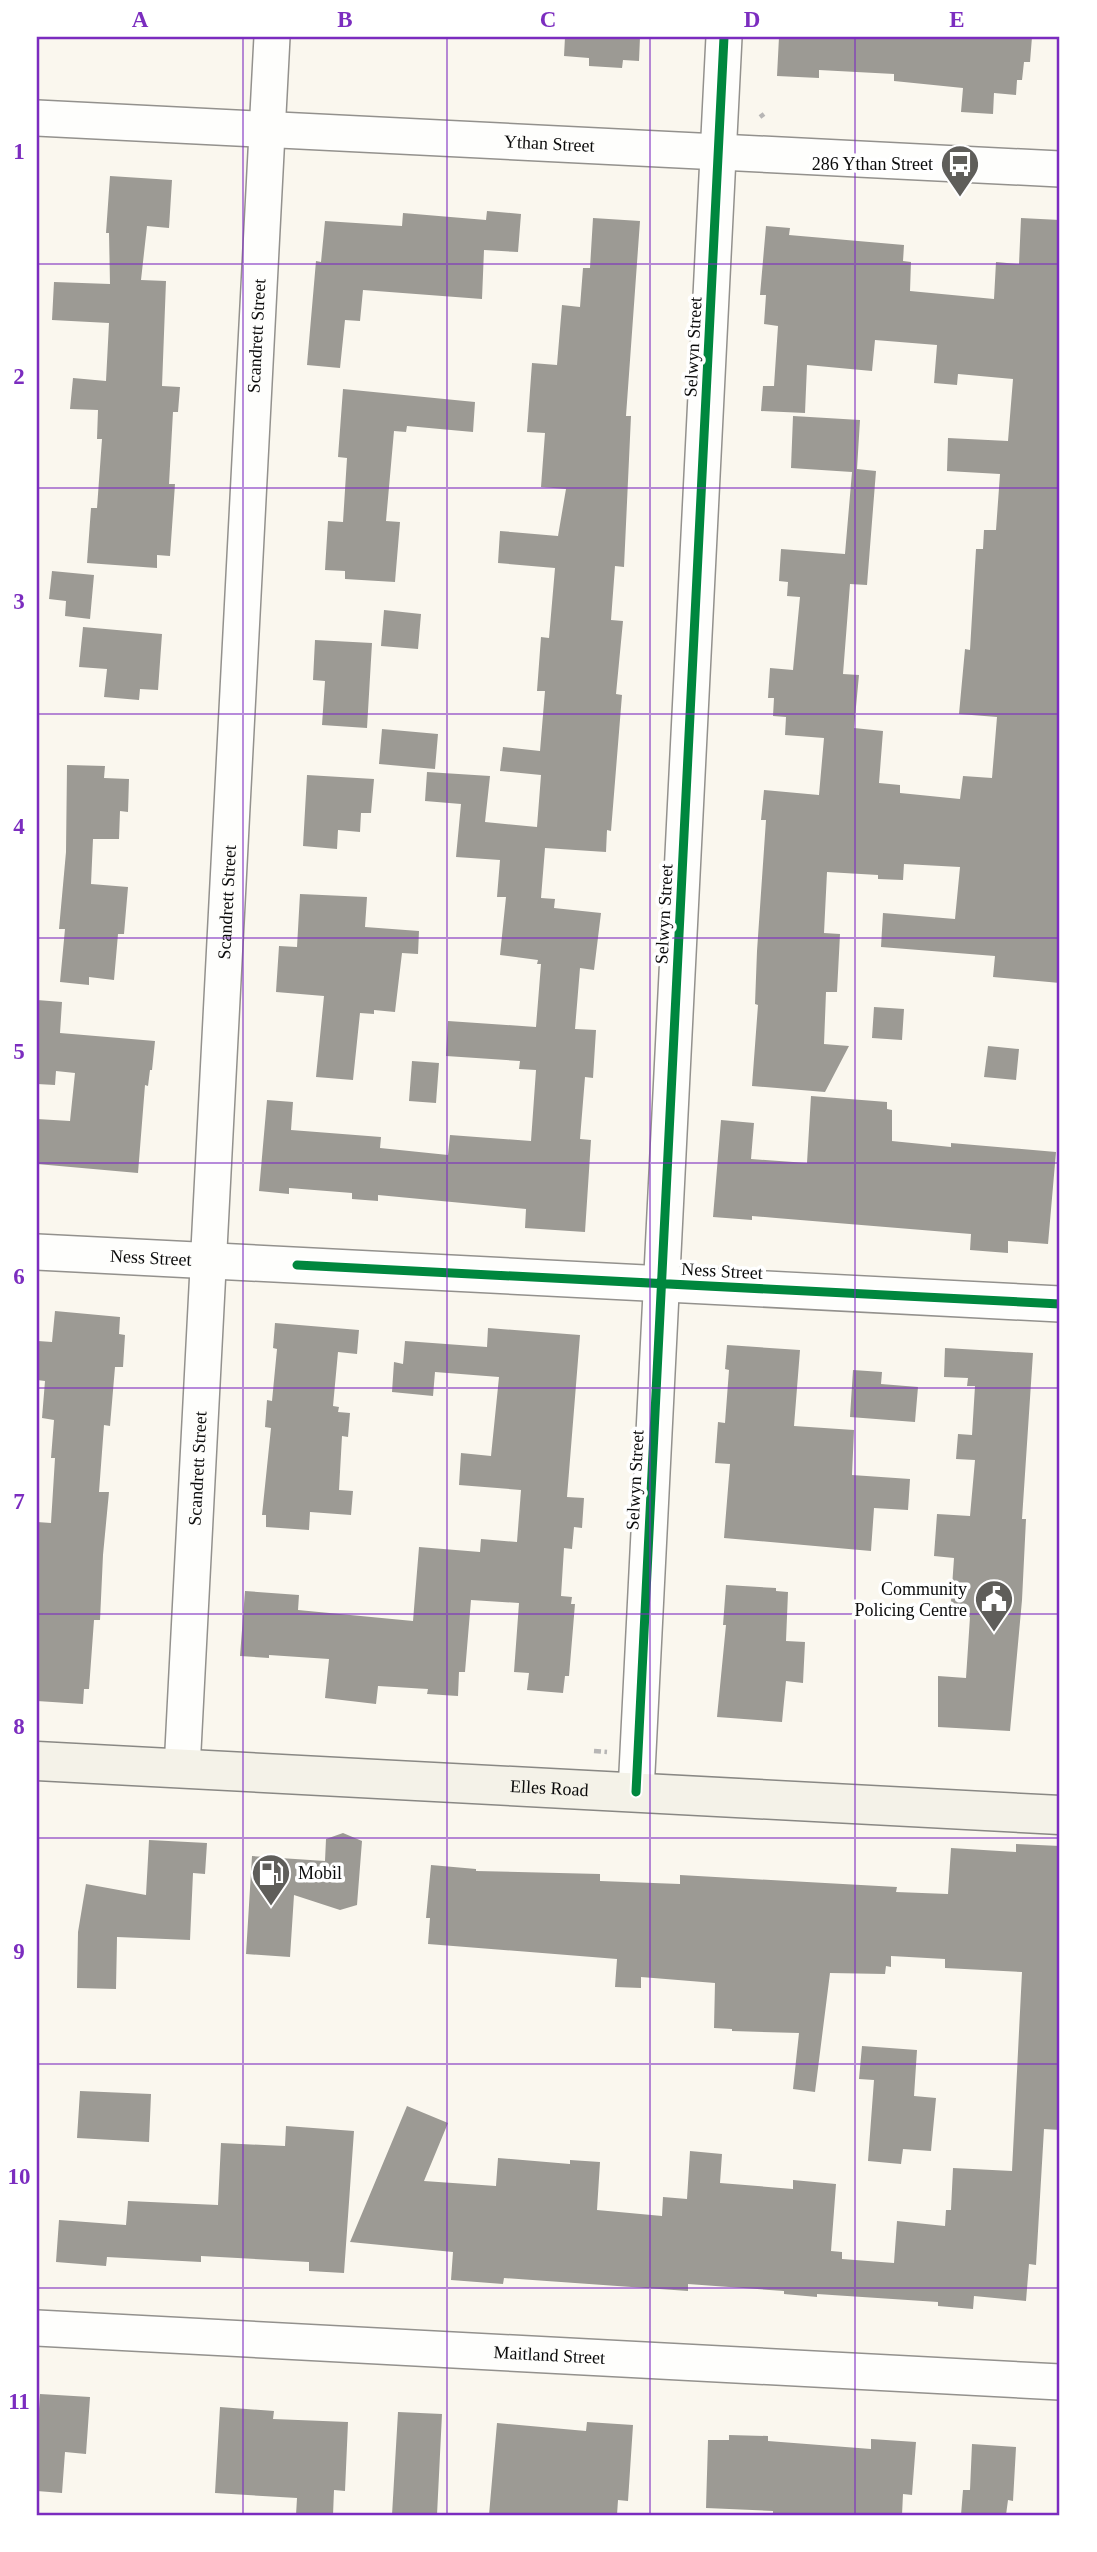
<svg xmlns="http://www.w3.org/2000/svg" width="1097" height="2552" font-family="'Times New Roman',serif">
<rect width="100%" height="100%" fill="#faf7ee"/>
<path fill="#9c9a94" d="M565,37H640L639,61L623,60L622,68L589,66V58L564,56Z
M779,37H1032L1030,62H1024L1022,80H1017L1016,95L994,93L993,114L961,112L963,88L894,81V74L819,70V78L777,76Z
M110,176L172,180L169,228L147,226L141,280L166,281L162,386L180,387L178,412H173L169,484H175L170,556L157,555V568L87,563L91,508H97L102,439H97L98,410L70,409L73,378L106,381L109,323L52,320L54,282L110,284L109,233H106Z
M487,211L521,214L518,252L484,250L482,299L363,290L360,321L345,320L340,368L307,365L316,261L321,262L325,221L402,226L403,213L486,220Z
M593,218L640,221L626,416H631L624,567L615,566L611,620L623,621L616,694L622,695L611,831L607,830L606,852L545,848L541,898L555,899L554,908L601,913L594,970L580,968L575,1029L596,1030L593,1078L585,1077L580,1139L591,1140L585,1232L525,1228L526,1209L378,1195V1201L352,1199V1193L289,1188V1194L259,1191L267,1100L293,1102L291,1130L381,1137L380,1148L448,1155L450,1135L531,1141L536,1070L519,1069L520,1061L446,1056L448,1021L536,1027L541,964H537L538,960L500,955L506,897H497L500,860L456,857L461,804L425,801L427,772L490,776L485,822L537,827L541,775L500,771L503,747L540,751L545,691H537L541,637L549,638L555,568L498,563L500,531L558,536L566,489L541,487L545,433L527,432L532,363L557,365L562,305L580,307L583,268H590Z
M1021,218L1060,220V983L993,977L995,956L881,947L883,913L955,919L960,867L904,864L903,880L878,879V875L827,872L824,933L840,934L837,992H826L824,1044L849,1046L825,1092L752,1086L758,1005L755,1004L757,951L766,820H761L764,790L819,795L824,738L785,735L786,717L773,716L774,698H768L770,668L793,670L800,597L787,596L788,582L779,581L781,549L845,554L852,472L791,468L793,416L860,420L857,469L876,471L867,585L850,584L843,674L859,675L854,728L883,731L879,783L900,785V793L960,799L963,776L992,778L997,717L959,714L965,649L970,650L976,549H983L984,530H996L1000,474L947,471L948,438L1008,441L1013,379L958,374L957,385L934,383L937,345L875,340L872,371L807,365L805,413L761,411L763,386H774L778,326L764,324L766,295H760L766,226L790,228L789,235L904,245L903,261L911,262L910,291L994,299L996,262L1019,264Z
M343,389L475,402L473,432L407,426L406,432L394,431L386,521L400,522L395,582L345,579V571L325,570L328,521L343,522L347,458L338,457Z
M52,571L94,575L90,619L65,616L66,601L49,599Z
M384,610L421,614L418,649L381,646Z
M83,627L162,634L158,690L140,689L139,700L104,697L107,669L79,667Z
M315,640L372,643L367,728L322,725L325,681L313,680Z
M382,729L438,734L435,769L379,764Z
M67,765L105,766L104,778L129,779L128,812L120,811L119,839H93L91,884L128,887L124,934H118L114,980L89,977V985L60,982L65,929H59L66,852Z
M307,775L374,779L371,813H361L360,832L338,830L337,849L303,846Z
M300,894L367,897L365,927L419,931L418,954L402,953L395,1012L374,1010V1014L360,1013L353,1080L316,1077L324,996L276,992L279,946L297,947Z
M37,1000L62,1002L60,1033L155,1041L152,1070H150L148,1086L145,1085L138,1173L37,1164V1119L70,1121L75,1073L56,1071L55,1085L37,1084Z
M874,1007L904,1009L902,1040L872,1038Z
M988,1046L1019,1049L1016,1080L984,1077Z
M412,1061L439,1063L436,1103L409,1101Z
M811,1096L887,1102V1109L892,1110V1141L951,1147V1143L1056,1152L1048,1244L1008,1241V1253L970,1250L971,1234L776,1218L752,1216V1220L713,1217L721,1120L754,1123L751,1159L807,1163Z
M55,1311L120,1317L119,1334L125,1335L123,1367H115L110,1426L104,1425L99,1492H109L103,1555L100,1620H94L89,1689H84L83,1704L37,1701V1522L51,1523L55,1458H51L54,1420L42,1418L45,1381L37,1380V1354L38,1341L52,1342Z
M275,1323L359,1330L357,1354L338,1352L333,1406L339,1407L338,1412L350,1413L348,1437L342,1436L339,1490L353,1491L351,1515L310,1512L309,1530L266,1527V1515H262L271,1428L265,1427L267,1400L272,1401L277,1349L273,1348Z
M488,1328L580,1335L567,1497L584,1498L582,1528L574,1527L572,1549L564,1548L561,1596L572,1597L571,1604H575L569,1676H565L563,1693L527,1690L529,1673L514,1672L519,1603L471,1600L465,1672H459L458,1696L427,1694L428,1689L378,1686L376,1704L325,1698L329,1659L269,1655V1658L240,1656L245,1591L299,1595L298,1610L413,1621L419,1547L480,1552L481,1539L517,1542L521,1490L459,1485L461,1453L491,1456L499,1377L435,1372L433,1396L392,1392L394,1362L403,1364L405,1341L487,1347Z
M727,1345L800,1350L794,1426L854,1430L852,1475L910,1479L908,1510L874,1508L871,1551L724,1538L730,1464L715,1463L718,1422L725,1423L729,1370L725,1369Z
M945,1348L1033,1353L1022,1519H1026L1022,1600L1010,1731L938,1727V1676L966,1678L970,1617L950,1616L954,1558L934,1556L937,1514L970,1516L975,1460L956,1459L958,1434L972,1435L975,1386H967L968,1378L944,1377Z
M853,1370L882,1372L881,1384L918,1387L915,1422L850,1417Z
M726,1585L776,1588V1591L788,1592L786,1641L805,1642L803,1683L786,1681L782,1722L717,1717L726,1625H723Z
M343,1833L362,1841L357,1905L340,1910L294,1895L290,1957L246,1954L252,1856L325,1861L326,1839Z
M149,1840L207,1843L205,1874L193,1873L190,1940L117,1937L116,1989L77,1988L78,1932L86,1884L146,1895Z
M1016,1844L1060,1846V2130L1044,2129L1036,2265L1029,2264L1026,2301L974,2296L973,2309L938,2306V2302L817,2294V2297L784,2294V2291L688,2284V2291L504,2278L503,2284L451,2280L453,2252L350,2242L407,2106L448,2123L424,2181L496,2186L498,2158L570,2164V2160L600,2162L597,2210L662,2216L663,2197L687,2199L690,2151L722,2154L720,2183L793,2189V2180L836,2184L831,2251L842,2252V2259L894,2263L897,2221L945,2226L946,2210H951L953,2168L1012,2171L1022,1972L945,1968V1959L891,1956V1967L886,1966L885,1974L830,1973L815,2092L793,2089L799,2033L732,2031V2029L714,2028L715,1983L641,1977V1988L615,1987L617,1959L428,1944L430,1918H426L431,1865L476,1869V1871L600,1874V1881L680,1884V1875L897,1887L896,1892L948,1894L951,1848L1016,1852Z
M862,2046L917,2050L914,2096L936,2098L931,2151L903,2149L901,2164L868,2161L874,2080L859,2079Z
M80,2091L151,2094L149,2142L77,2138Z
M286,2126L354,2131L344,2273L309,2271V2262L201,2256V2262L107,2257L106,2266L56,2262L59,2220L126,2225L128,2201L218,2205L221,2143L285,2146Z
M40,2394L90,2397L86,2454L65,2452L62,2493L37,2491V2439Z
M220,2407L274,2411L273,2419L348,2422L345,2491L334,2490L333,2515H296L297,2498L215,2493Z
M398,2412L442,2414L437,2515H392Z
M587,2422L633,2425L628,2501L618,2500L617,2515H489L497,2423L586,2431Z
M729,2435L768,2436V2441L871,2449V2439L916,2442L912,2495L903,2494L902,2515L854,2513V2515H773V2511L706,2508L708,2440H729Z
M972,2444L1016,2447L1013,2501L1008,2500L1006,2515H961L963,2490H970Z"/>
<g fill="none" stroke-linecap="round" stroke-linejoin="round">
<g stroke="#93918d" stroke-width="38">
<g id="street">
<path id="s1" d="M37,118L1060,169"/>
<path id="s2" d="M37,1252L1060,1304"/>
<path id="s3" d="M182,1769L272,37"/>
<path d="M636,1792L724,37"/>
<path id="s4" d="M37,2328L1060,2382"/>
</g>
</g>
<g stroke="#898884" stroke-width="41">
<g id="secondary">
<path id="s5" d="M37,1761L1060,1815"/>
</g>
</g>
<path stroke="#b7b6b5" stroke-width="4.5" stroke-dasharray="7 3.5" stroke-linecap="butt" d="M760,117L764,114
M594,1751L607,1752"/>
<use href="#street" stroke="#fefefc" stroke-width="35"/>
<use href="#secondary" stroke="#f4f2e8" stroke-width="38"/>
<g stroke="#fff" stroke-width="13">
<path id="cycleway" d="M297,1265L1060,1304
M636,1792L724,37"/>
</g>
<use href="#cycleway" stroke="#00873e" stroke-width="9"/>
</g>
<path fill="none" stroke="#7b2cbf" stroke-width="2" stroke-opacity="0.55" d="M243,37V2515M447,37V2515M650,37V2515M855,37V2515M37,264H1060M37,488H1060M37,714H1060M37,938H1060M37,1163H1060M37,1388H1060M37,1614H1060M37,1838H1060M37,2064H1060M37,2288H1060"/>
<defs>
<g id="bus-pin" transform="scale(2.0125)"><path d="M0 17L-7.5 6A9.5 9.5 0 1 1 7.5 6Z" fill="#5f5e5a" stroke="#fff"/><path d="M-5-6H5V4H4V6H2V4H-2V6H-4V4H-5ZM-3.5-4V0h7V-4ZM-3.5 1.2v1.5H-2V1.2ZM2 1.2v1.5H3.5V1.2Z" fill="#fff"/></g>
<g id="civic-pin" transform="scale(2.0125)"><path d="M0 17L-7.5 6A9.5 9.5 0 1 1 7.5 6Z" fill="#5f5e5a" stroke="#fff"/><path d="M-.6-6.5H3V-4.5H.6V-3L4-1V1h2V6H-6V1h2V-1L-.6-3ZM-1.2 2.5V6h2.4V2.5Z" fill="#fff"/></g>
<g id="fuel-pin" transform="scale(2.0125)"><path d="M0 17L-7.5 6A9.5 9.5 0 1 1 7.5 6Z" fill="#5f5e5a" stroke="#fff"/><path d="M-5.5-6h7V0h2V4h1.3V-2.5L3-4.5l.8-.8L6-3V5H2.5V1h-1V6h-7ZM-4.2-4.7v3.2H.2V-4.7Z" fill="#fff"/></g>
</defs>
<g fill-rule="evenodd">
<use href="#bus-pin" x="960" y="164"/>
<use href="#civic-pin" x="994" y="1599"/>
<use href="#fuel-pin" x="271" y="1873"/>
</g>
<g text-anchor="middle" dominant-baseline="central" stroke-width="7" stroke-linejoin="round" paint-order="stroke">
<g font-size="18" fill="#0b0b0b" stroke="#fff">
<text stroke="none"><textPath href="#s1" startOffset="513">Ythan Street</textPath></text>
<text stroke="none"><textPath href="#s3" startOffset="1435">Scandrett Street</textPath></text>
<text transform="translate(693 347) rotate(-87)">Selwyn Street</text>
<text stroke="none"><textPath href="#s3" startOffset="868">Scandrett Street</textPath></text>
<text transform="translate(664 914) rotate(-87)">Selwyn Street</text>
<text stroke="none"><textPath href="#s2" startOffset="114">Ness Street</textPath></text>
<text transform="translate(722 1271) rotate(3)">Ness Street</text>
<text stroke="none"><textPath href="#s3" startOffset="301">Scandrett Street</textPath></text>
<text transform="translate(635 1480) rotate(-87)">Selwyn Street</text>
<text stroke="none"><textPath href="#s5" startOffset="513">Elles Road</textPath></text>
<text stroke="none"><textPath href="#s4" startOffset="513">Maitland Street</textPath></text>
</g>
<g font-size="18" fill="#0b0b0b" stroke="#fff" text-anchor="end">
<text x="933" y="164">286 Ythan Street</text>
<text x="967" y="1589">Community<tspan x="967" dy="21">Policing Centre</tspan></text>
<text x="298" y="1873" text-anchor="start">Mobil</text>
</g>
</g>
<rect width="1097" height="2552" fill="none" stroke="#ffffff" stroke-width="77"/>
<rect x="38" y="38" width="1020" height="2476" fill="none" stroke="#7b2cbf" stroke-width="2.5"/>
<g font-size="23" text-anchor="middle" font-weight="bold" fill="#7b2cbf">
<text x="140" y="27">A</text>
<text x="345" y="27">B</text>
<text x="548" y="27">C</text>
<text x="752" y="27">D</text>
<text x="957" y="27">E</text>
<text x="19" y="159">1</text>
<text x="19" y="384">2</text>
<text x="19" y="609">3</text>
<text x="19" y="834">4</text>
<text x="19" y="1059">5</text>
<text x="19" y="1284">6</text>
<text x="19" y="1509">7</text>
<text x="19" y="1734">8</text>
<text x="19" y="1959">9</text>
<text x="19" y="2184">10</text>
<text x="19" y="2409">11</text>
</g>
</svg>
